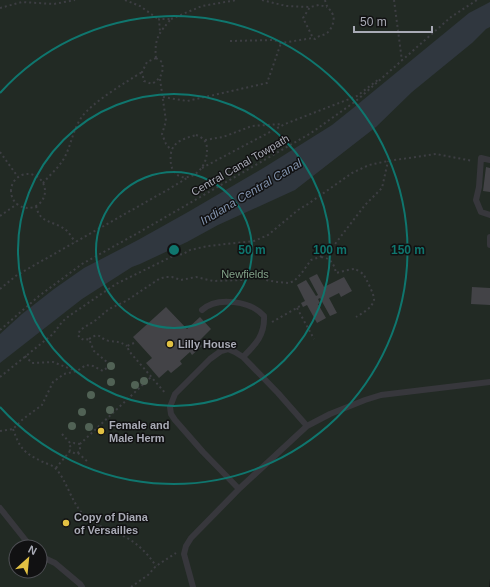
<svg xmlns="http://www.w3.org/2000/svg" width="490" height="587" font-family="Arial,sans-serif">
<rect width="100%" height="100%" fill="#161617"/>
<path fill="#222a24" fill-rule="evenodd" d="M0,0H490V579L489,587H0ZM16,547H40V571H16Z"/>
<path fill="#30373f" d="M490,2V27L486,29L472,43L412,92L376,127L295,190L218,225L187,242L140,264L132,267L82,299L0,363V334L22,314L54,289L84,268L138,240L188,212L265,167L332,125L352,109L469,13Z"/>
<path fill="#434347" d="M486,167L490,168V192L483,191Z
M317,274L324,287L344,277L352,291L341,297L339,293L329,298L337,313L330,316L320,298L318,299L320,303L318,304L326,318L317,323L307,305L303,307L301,303L305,301L297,285L306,280L316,296L318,295L309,278Z
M472,287L490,288V305L471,304Z
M166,307L187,329L200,317L211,329L198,342L202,346L192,355L190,352L180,361L182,364L171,373L168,370L159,378L146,363L152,358L133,337Z"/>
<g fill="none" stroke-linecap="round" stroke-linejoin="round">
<path stroke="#3d3e43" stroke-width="2" stroke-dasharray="2 3" stroke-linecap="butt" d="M125,0L140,6L158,19
M262,0L286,6L310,7
M325,0C327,9 330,8 333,15C335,20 332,29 327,33C323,36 319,35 315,39L313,38L303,18L310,7L319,5L327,7
M394,0L402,61
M0,8L22,2L54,4L75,0
M171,19L202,6L237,0
M230,41L274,40L281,43L313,38
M156,58L162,62C164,73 161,78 152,84L144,81L142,72L147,62Z
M156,58C154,39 159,33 171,19H159L160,32
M160,79L166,121L162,134L166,144L171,150
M163,97L187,101L267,83L281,43
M196,135C199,136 202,138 204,140C207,143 207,148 207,151C206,182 166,189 171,153C173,141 186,138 196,135Z
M205,140L223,137L252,126L282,124
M0,152L18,177
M202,168L285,124L357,96L379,79
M11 191a17 17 0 1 1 34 0a17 17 0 1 1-34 0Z
M43,183C49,176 58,168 63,160C71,147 72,132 81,118C92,102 125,83 142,72
M36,206C40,225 55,220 67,231C70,234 73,239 75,242
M0,216L17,204
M321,257C331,258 334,264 336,273C341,272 350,269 355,269C357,270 362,273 363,274C366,278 375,296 374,300C372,308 363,313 356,317
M0,289L17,275L169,189L187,178
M297,308L314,339
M272,322L302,305
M0,330L39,296L82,264L145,229L311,133L356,101L451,17L477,0
M89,339C101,331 99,339 109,341C117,342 119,341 127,346
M134,343L127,346L129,351L166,394
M25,356L32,363L53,362L76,371
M0,377L53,334L62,322L69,316L116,284L173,256L183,254L190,250L208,246L254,241L268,235L298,210L308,204L352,173L369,165L388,161L436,154L473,161
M13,429C20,449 24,453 43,462C47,464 53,465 56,469C68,482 72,506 87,518C96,525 107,529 117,533C134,540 146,551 156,566
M0,431L13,429L23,419L42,405L53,382L64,374L77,371L86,365L93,366L103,371L108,367V363L94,351L89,339L84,340L80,338L78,335L80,330L96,320L109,309L126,301L159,279L165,277H172L181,280L196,277L213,281L243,280L249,274H255L266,280L277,282L289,283L294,281L301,274L311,260L320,257L335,244L365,205L382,188L388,161
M62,434L71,444
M80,444L74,443L69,447L70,451L76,454L80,451V444L151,377
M78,453L88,462
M56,468L70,451
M131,587L148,575L156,566L176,553"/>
<path stroke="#37373c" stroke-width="6" d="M490,160L481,158L479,187L476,200L481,212L490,215
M490,237V245
M202,310C217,296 251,301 264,316C265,335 256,344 243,357
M239,489L203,452L175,420L171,414L170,407L175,394L210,359L221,351L228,349L235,352L243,357L278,393L307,426
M0,508L31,547
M40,556L55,563L80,584L82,587
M193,587L184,554L186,546L191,538L240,488L307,426L330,414L365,400L381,395L490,382"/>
</g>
<g fill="#516255">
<circle cx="111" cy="366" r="4"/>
<circle cx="144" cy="381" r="4"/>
<circle cx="111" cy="382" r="4"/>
<circle cx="135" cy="385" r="4"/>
<circle cx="91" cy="395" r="4"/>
<circle cx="110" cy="410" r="4"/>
<circle cx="82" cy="412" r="4"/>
<circle cx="72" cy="426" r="4"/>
<circle cx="89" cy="427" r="4"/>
</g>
<g fill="none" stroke="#0f766e" stroke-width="2">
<circle cx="174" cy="250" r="78"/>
<circle cx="174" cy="250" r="156"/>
<path d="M0 93A234 234 0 1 1 0 407"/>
</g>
<g fill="#e2c143" stroke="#111112" stroke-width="1.5">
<circle cx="170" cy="344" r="4"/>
<circle cx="101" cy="431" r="4"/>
<circle cx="66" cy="523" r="4"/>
</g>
<g text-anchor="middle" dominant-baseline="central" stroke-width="3" stroke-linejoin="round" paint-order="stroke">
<g font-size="11" fill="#a9abb6" stroke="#111112">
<text transform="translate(240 165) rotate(-30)">Central Canal Towpath</text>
</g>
<g font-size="11" fill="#81a087" stroke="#111112">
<text x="245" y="274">Newfields</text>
</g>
<g font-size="11" font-weight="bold" fill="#a9abb6" stroke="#111112" text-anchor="start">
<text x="178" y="344">Lilly House</text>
<text x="109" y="425">Female and<tspan x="109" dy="13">Male Herm</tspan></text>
<text x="74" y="517">Copy of Diana<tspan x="74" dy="13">of Versailles</tspan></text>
</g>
<g font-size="12" font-style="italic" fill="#8394ae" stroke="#111112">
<text transform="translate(251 192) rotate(-31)">Indiana Central Canal</text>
</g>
</g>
<circle cx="174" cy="250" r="6" fill="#0f766e" stroke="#111112" stroke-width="2"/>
<g font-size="12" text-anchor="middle" font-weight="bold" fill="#0f766e" stroke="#111112" stroke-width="3" stroke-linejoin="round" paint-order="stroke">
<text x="252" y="254">50 m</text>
<text x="330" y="254">100 m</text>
<text x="408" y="254">150 m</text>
</g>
<g transform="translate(28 559) rotate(27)"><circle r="19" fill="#111112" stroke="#4e4f54"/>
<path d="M0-3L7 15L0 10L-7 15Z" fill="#e2c143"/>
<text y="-6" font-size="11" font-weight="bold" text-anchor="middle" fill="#a9abb6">N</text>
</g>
<path d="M354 26v6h78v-6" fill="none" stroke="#a9abb6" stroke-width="2"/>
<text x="360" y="26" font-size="12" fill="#a9abb6" stroke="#111112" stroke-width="3" paint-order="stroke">50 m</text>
</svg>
